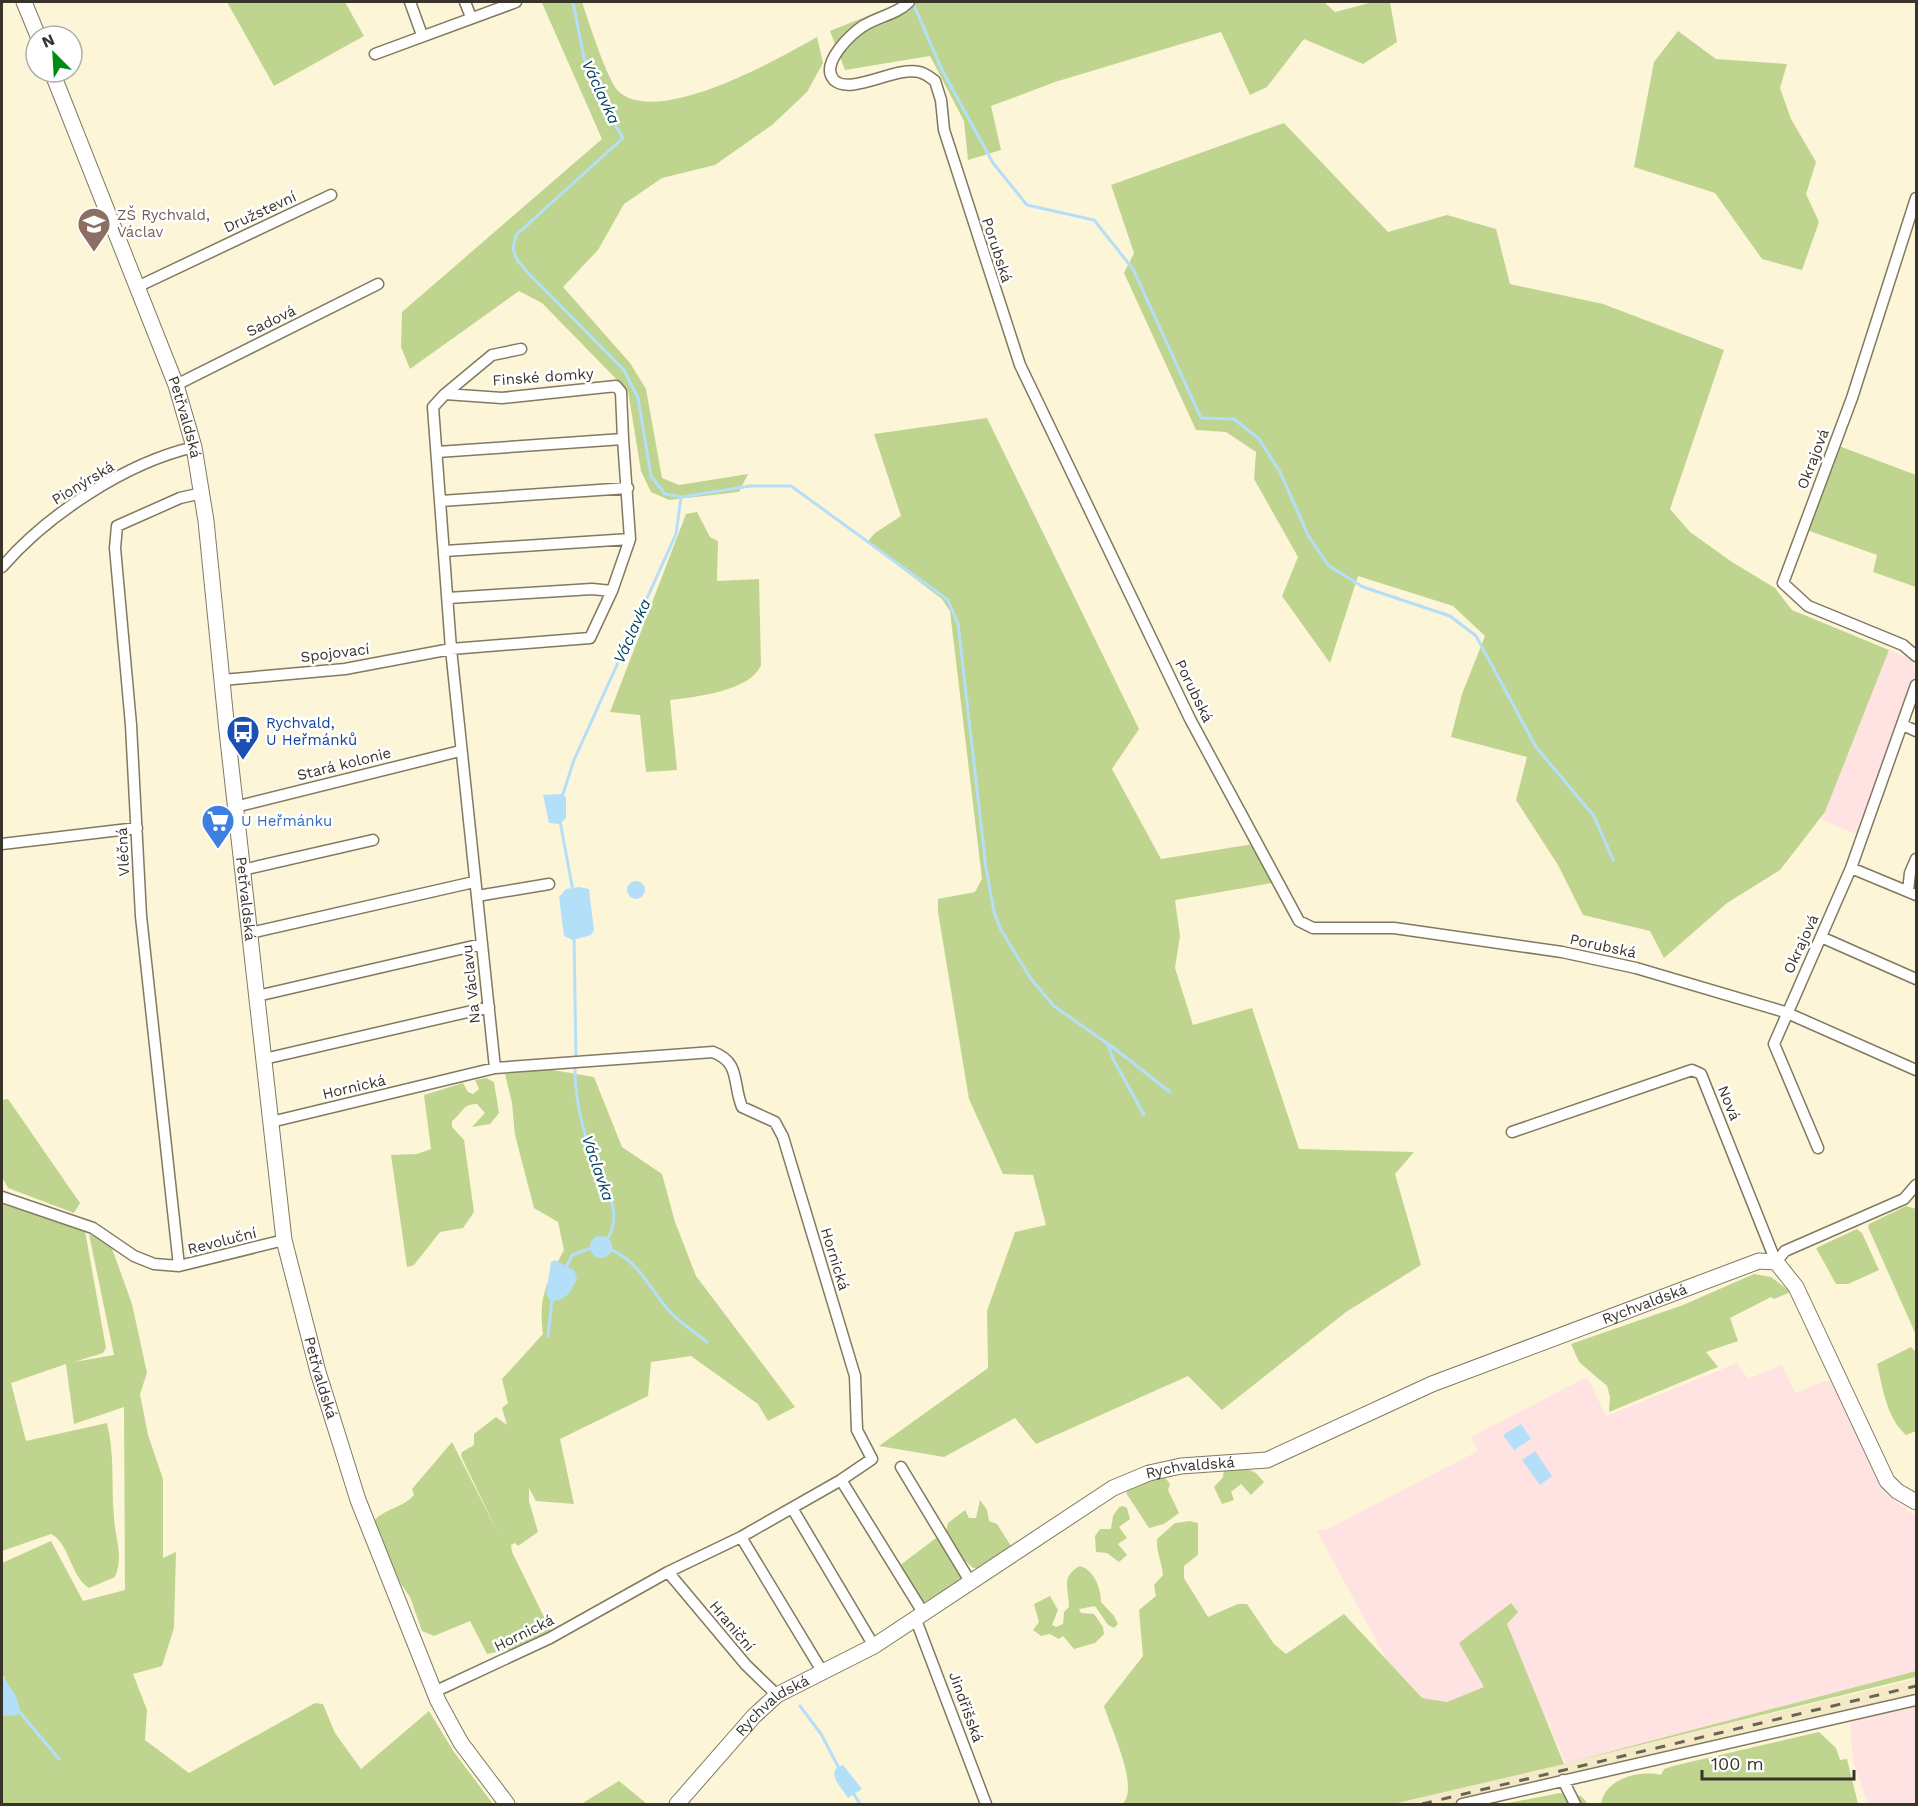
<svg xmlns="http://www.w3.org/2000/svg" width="1918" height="1806" font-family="'Work Sans',sans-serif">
<rect width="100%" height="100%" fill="#fdf5d8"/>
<path fill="#f4eac7" d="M1916,1679V1693L1789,1724L1452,1804H1393Z"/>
<path fill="#fee3e2" d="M1889,650L1912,659L1916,676L1859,835L1822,820Z
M1737,1363L1748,1379L1782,1365L1795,1393L1825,1381L1832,1382L1885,1493L1913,1514H1916V1671L1566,1764L1546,1717L1442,1762L1317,1531L1328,1529L1478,1451L1471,1437L1587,1377L1606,1416Z
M1916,1706V1804H1868L1853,1761L1850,1722Z"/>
<path fill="#bfd58f" d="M227,2H345L364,36L274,86Z
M545,2H582C588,20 607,79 618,91C657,128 778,59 817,37L823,63L807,92L772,125L715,165L662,178L624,204L598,250L563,287L630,363L646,389L662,478L679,485L748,474L739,492L669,500L651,492L641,471L628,391L542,303L519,291L410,369L401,347L402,312L602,139L542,3Z
M902,2H1324L1335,12L1373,2H1390L1397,42L1363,64L1304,39L1267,87L1250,95L1221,32L1055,82L991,106L1001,150L968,160L964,121L930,56L845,70L830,31Z
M1678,31L1716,59L1787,64L1780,88L1791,119L1816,162L1806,194L1819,222L1802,270L1762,259L1715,193L1634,167L1654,62Z
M1284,123L1388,232L1447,215L1496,229L1510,284L1603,304L1724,350L1670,509L1690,532L1732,562L1775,588L1792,610L1889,650L1825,812L1780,870L1727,903L1664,958L1650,931L1583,915L1558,865L1516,800L1527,757L1451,737L1462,694L1485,636L1453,606L1358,576L1330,663L1282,596L1298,557L1254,479L1256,452L1226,432L1196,430L1124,273L1134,253L1111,185Z
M987,418L1139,729L1112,769L1161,859L1253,844L1272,883L1175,900L1180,936L1175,968L1193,1025L1252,1008L1299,1149L1414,1152L1395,1174L1421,1265L1346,1312L1222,1410L1188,1376L1036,1444L1015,1418L944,1457L879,1446L988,1368L987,1311L1015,1232L1046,1225L1033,1175L1003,1174L969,1099L938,912V899L975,892L982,879L950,611L942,599L867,542L875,533L901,516L874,434Z
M1839,446L1916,475V587L1873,572L1877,555L1804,529Z
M697,512L710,537L718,541L717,581L759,579L761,665C751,691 695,697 670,700L677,770L646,772L640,715L610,712L686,514Z
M547,1069L594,1077L622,1147L662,1174L675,1222L696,1276L795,1407L768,1421L758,1404L691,1356L651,1362L648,1396L560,1439L574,1504L536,1501L529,1488V1501L538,1532L518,1546L515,1543L511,1545L512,1552L551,1631L518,1648L487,1654L470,1621L434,1636L422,1631L410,1597L394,1574L373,1522C383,1509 403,1508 414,1495L412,1489L452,1442L498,1533L461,1456L462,1452L474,1445V1434L496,1417L507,1425L502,1408L508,1403L502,1379L543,1334C538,1297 547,1281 564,1250L558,1222L534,1208L515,1135L512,1103L505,1074Z
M486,1078L494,1082L499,1113L490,1124L472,1127L485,1113L477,1104C462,1104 463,1113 452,1121V1127L464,1140L474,1212L463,1228L440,1232L414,1265L407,1267L391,1155L417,1154L431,1149L424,1095L463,1083L468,1092L473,1094L479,1089L475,1080Z
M8,1099L80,1203L74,1213L8,1188L2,1177V1100Z
M2,1204L85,1231L106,1348L103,1353L74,1362L114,1355L89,1234L110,1243L132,1304L147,1373L140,1394L148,1435L163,1479V1558L176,1552L174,1628L162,1666L133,1674L147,1710L145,1740L189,1773L315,1703L323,1704L335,1733L361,1769L429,1711L454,1752L493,1804H2V1715L4,1716L5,1678L2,1675V1563L51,1541L83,1601L125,1590L124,1407L74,1424L66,1364L11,1383L26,1441L107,1423C115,1455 111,1485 114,1517C115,1539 124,1555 115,1577L89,1588C70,1576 70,1544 51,1534L2,1551Z
M1906,1206L1916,1209V1335L1868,1227L1869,1224Z
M1857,1229L1862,1233L1879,1270L1848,1284H1836L1816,1248Z
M1754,1274L1771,1277L1791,1292L1774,1299L1771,1297L1730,1318L1738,1341L1706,1352L1718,1367L1609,1412L1610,1397L1607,1386L1579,1362L1571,1344L1683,1305Z
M1911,1347L1916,1352V1431L1906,1435C1886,1417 1883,1388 1877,1364Z
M1245,1468L1256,1473L1264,1482L1251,1495L1241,1484L1231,1492L1234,1500L1222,1504L1214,1487L1223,1477L1224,1469Z
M1164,1476L1170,1484L1168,1490L1179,1513L1164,1524L1149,1528L1126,1493L1132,1486Z
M980,1500L987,1510L989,1521L997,1524L1011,1546L979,1568H973L963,1559L946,1531L948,1523L965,1510L969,1518H976Z
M1123,1506L1127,1508L1130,1519L1119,1527L1127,1538L1118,1544L1127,1555L1119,1562L1107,1553L1096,1552L1095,1536L1100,1529H1111L1113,1516L1119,1507Z
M1190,1521L1198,1523V1555L1184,1566V1578L1208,1617L1238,1604H1247L1274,1644L1286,1654L1344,1614L1422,1698L1447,1702L1484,1687L1459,1643L1511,1603L1518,1612L1507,1624L1564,1764L1393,1804H1122C1141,1789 1109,1724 1104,1706L1143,1656L1139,1610L1156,1596L1154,1585L1163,1575C1162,1562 1156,1552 1157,1539L1175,1523Z
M940,1535L961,1577L958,1582L923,1603L899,1566Z
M1080,1566C1094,1570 1101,1588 1101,1602L1114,1616L1118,1624L1114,1628L1108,1625L1095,1606L1079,1609L1081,1613L1094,1614L1103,1627L1104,1634L1095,1643L1074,1649L1063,1636L1059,1639L1050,1634L1041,1636L1033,1630L1039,1622L1034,1604L1050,1596L1058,1610L1052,1625L1056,1627L1063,1624L1064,1612L1069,1607C1069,1590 1060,1576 1080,1566Z
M1916,1671V1677L1571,1762Z
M1819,1732L1836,1748L1840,1760L1847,1759L1858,1804H1601C1605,1778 1640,1770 1661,1775L1664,1769L1673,1766Z
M619,1781L647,1804H581Z
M1560,1793L1581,1796L1588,1804H1503Z"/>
<path fill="#b4dff9" d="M560,794L566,797V818L560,824L549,823L543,795Z
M627 890a9 9 0 1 1 18 0a9 9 0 1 1-18 0Z
M579,887L589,889L594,930L591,935L573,940L564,936L559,897L566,889Z
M590 1247a11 11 0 1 1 22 0a11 11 0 1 1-22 0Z
M555,1260L574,1270L577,1278C571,1291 567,1301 551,1301L546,1294L551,1262Z
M1521,1424L1531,1439L1514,1450L1503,1435Z
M1535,1451L1552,1476L1540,1485L1522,1460Z
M2,1675L16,1696L21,1713L12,1716L2,1715Z
M843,1765L862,1789L848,1798L836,1781L834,1773L837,1767Z"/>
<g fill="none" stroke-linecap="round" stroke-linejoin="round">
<path stroke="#b4dff9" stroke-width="3" d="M913,3L942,70L993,163L1027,205L1094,220L1133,269L1201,418L1234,419L1259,439L1280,472L1309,537L1329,566L1363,587L1450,616L1476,636L1536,747L1594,816L1613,860
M681,497L750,486H791L948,600L958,624L986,868L994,912L1001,930L1031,979L1054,1006L1108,1044L1113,1059L1144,1115
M562,797L574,760L676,534L681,497L665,494L651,476L638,398L624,370L531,276L517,260L513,249L516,235L623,138L607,112L584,58L573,2
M560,821L573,891
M574,936L576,1058
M1110,1045L1170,1092
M575,1065C574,1094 581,1123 590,1151C600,1179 627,1211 606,1241
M609,1249C640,1261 650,1290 670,1312C680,1323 695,1332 707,1342
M566,1268L572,1255L594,1247
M548,1336L552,1299
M800,1706L821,1734L840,1770
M18,1710L59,1759
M852,1791L860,1804"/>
<g stroke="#817960" stroke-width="13">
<path id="street" d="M410,2L422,35
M465,2L471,17
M909,2C897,14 880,16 865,25C852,32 819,64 834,80C850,96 896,66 919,72C925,73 931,78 935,81L941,100L944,130L1020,365L1190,719L1299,921L1313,928H1394L1562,952L1636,968L1785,1012L1916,1070
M375,54L516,2
M1916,198L1852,398L1783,583L1808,606L1903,645L1916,656
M137,287L331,195
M176,385L378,284
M445,394L492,355L521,349
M441,501L628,488
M445,551L630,539
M2,567C47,515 125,463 194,447
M448,598L592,589L612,591
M222,680L345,669L451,649L590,638L612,591L630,539L623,439L437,452
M1903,725L1916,731
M235,807L460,751
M2,844L137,828
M1851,868L1916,895
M242,870L373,840
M1908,891L1910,873L1916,859
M477,896L549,884
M250,933L474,882
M1821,937L1916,979
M257,996L482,944
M264,1059L489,1007
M495,1068L451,649L433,407L445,394L502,398L616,386L621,392L623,439
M271,1122L495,1068L713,1052C741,1063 732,1082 742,1107L775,1122L783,1137L855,1376L857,1430L872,1459L841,1480L741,1537L668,1572L550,1638L434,1692
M1512,1132L1692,1070L1701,1074L1776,1262L1785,1251L1904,1199L1916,1185
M1818,1148L1774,1044L1851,868L1916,685
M2,1197L93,1228L134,1256L154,1264L179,1266L284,1240
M179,1266L141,916L131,725L115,548L117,526L180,498L202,493
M901,1467L971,1583
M841,1480L924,1614
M792,1508L874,1646
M741,1537L822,1671
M668,1572L746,1665L777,1695
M916,1620L986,1804
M1563,1780L1575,1804
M1462,1804L1916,1700"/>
</g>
<g stroke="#817960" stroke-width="17">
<g id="secondary">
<path d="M24,2L38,36"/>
<path id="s1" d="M52,72L176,385L194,447L206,521L227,731L284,1240L318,1372L358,1500L438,1701L461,1743L507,1804"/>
<path id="s2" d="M677,1804L754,1716L777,1695L874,1646L1113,1488L1149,1473L1181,1466L1267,1460L1432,1384L1759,1261L1776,1262L1796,1287L1887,1481L1897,1491L1916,1502"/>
</g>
</g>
<use href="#street" stroke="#fff" stroke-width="10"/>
<use href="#secondary" stroke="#fff" stroke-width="15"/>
<path stroke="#696454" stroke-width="3" stroke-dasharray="10 10" stroke-linecap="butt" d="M1422,1804L1916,1686"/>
</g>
<defs>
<g id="school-pin" transform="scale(1.725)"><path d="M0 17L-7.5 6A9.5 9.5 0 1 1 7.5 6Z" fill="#8d6e63" stroke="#fff"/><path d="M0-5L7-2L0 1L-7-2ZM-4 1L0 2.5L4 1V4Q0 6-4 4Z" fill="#fff"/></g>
<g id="bus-pin" transform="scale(1.725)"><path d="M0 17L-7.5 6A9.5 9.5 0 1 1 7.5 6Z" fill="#1a4fb4" stroke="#fff"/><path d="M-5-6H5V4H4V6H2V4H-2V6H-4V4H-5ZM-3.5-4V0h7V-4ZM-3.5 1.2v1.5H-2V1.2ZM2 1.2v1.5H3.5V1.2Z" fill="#fff"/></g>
<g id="supermarket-pin" transform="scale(1.725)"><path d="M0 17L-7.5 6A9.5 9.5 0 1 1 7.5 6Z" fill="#3f7fe0" stroke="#fff"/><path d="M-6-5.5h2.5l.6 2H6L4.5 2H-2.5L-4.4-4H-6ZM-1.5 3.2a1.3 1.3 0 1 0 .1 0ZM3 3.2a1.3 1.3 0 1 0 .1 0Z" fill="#fff"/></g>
</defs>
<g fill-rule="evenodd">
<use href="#school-pin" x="94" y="224"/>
<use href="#bus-pin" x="243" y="732"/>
<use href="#supermarket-pin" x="218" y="821"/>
</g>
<g text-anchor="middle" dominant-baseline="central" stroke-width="5" stroke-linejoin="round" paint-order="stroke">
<g font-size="15" fill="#383429" stroke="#fff">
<text transform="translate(260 212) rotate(-25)">Družstevní</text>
<text transform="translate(997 250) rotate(72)">Porubská</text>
<text transform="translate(271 321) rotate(-26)">Sadová</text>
<text transform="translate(543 377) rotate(-4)">Finské domky</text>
<text stroke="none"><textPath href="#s1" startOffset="370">Petřvaldská</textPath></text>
<text transform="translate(1813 459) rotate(-69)">Okrajová</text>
<text transform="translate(83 483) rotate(-31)">Pionýrská</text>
<text transform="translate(335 653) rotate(-7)">Spojovací</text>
<text transform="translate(1194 691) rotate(64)">Porubská</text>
<text transform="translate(344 764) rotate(-14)">Stará kolonie</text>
<text transform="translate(123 852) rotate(-93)">Vléčná</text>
<text stroke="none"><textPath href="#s1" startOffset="856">Petřvaldská</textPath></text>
<text transform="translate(1801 944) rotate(-65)">Okrajová</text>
<text transform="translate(1603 946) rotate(12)">Porubská</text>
<text transform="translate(471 984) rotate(-96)">Na Václavu</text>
<text transform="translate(354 1087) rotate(-13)">Hornická</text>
<text transform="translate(1729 1103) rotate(68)">Nová</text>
<text transform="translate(222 1241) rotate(-14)">Revoluční</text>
<text transform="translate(835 1259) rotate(73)">Hornická</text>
<text stroke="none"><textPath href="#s2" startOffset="1110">Rychvaldská</textPath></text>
<text stroke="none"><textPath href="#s1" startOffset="1342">Petřvaldská</textPath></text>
<text stroke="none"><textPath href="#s2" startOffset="624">Rychvaldská</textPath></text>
<text transform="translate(732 1626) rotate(50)">Hraniční</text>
<text transform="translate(524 1633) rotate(-26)">Hornická</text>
<text stroke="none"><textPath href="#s2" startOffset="138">Rychvaldská</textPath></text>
<text transform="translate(966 1707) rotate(70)">Jindřišská</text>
</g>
<g font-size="15" fill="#785e54" stroke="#fff" text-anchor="start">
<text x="117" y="215">ZŠ Rychvald,<tspan x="117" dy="17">Václav</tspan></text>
</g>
<g font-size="15" fill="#164399" stroke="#fff" text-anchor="start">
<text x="266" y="723">Rychvald,<tspan x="266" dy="17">U Heřmánků</tspan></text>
</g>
<g font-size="15" fill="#366cbe" stroke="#fff" text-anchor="start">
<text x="241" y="821">U Heřmánku</text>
</g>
<g font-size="16" font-style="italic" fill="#00405d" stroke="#fff">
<text transform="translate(601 92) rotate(65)">Václavka</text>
<text transform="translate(632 631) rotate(-66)">Václavka</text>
<text transform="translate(598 1168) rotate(71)">Václavka</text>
</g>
</g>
<rect width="1918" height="1806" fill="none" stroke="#383429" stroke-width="6"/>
<g transform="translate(54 54) rotate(336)"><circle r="28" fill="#ffffff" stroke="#afaea9" stroke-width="1.5"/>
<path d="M0-4.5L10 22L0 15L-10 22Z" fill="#018a16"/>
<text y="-9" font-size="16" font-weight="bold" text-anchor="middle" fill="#383429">N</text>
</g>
<path d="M1702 1770v9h152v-9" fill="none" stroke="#383429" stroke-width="3"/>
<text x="1711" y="1770" font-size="18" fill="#383429" stroke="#ffffff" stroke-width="4.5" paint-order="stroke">100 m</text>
</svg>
